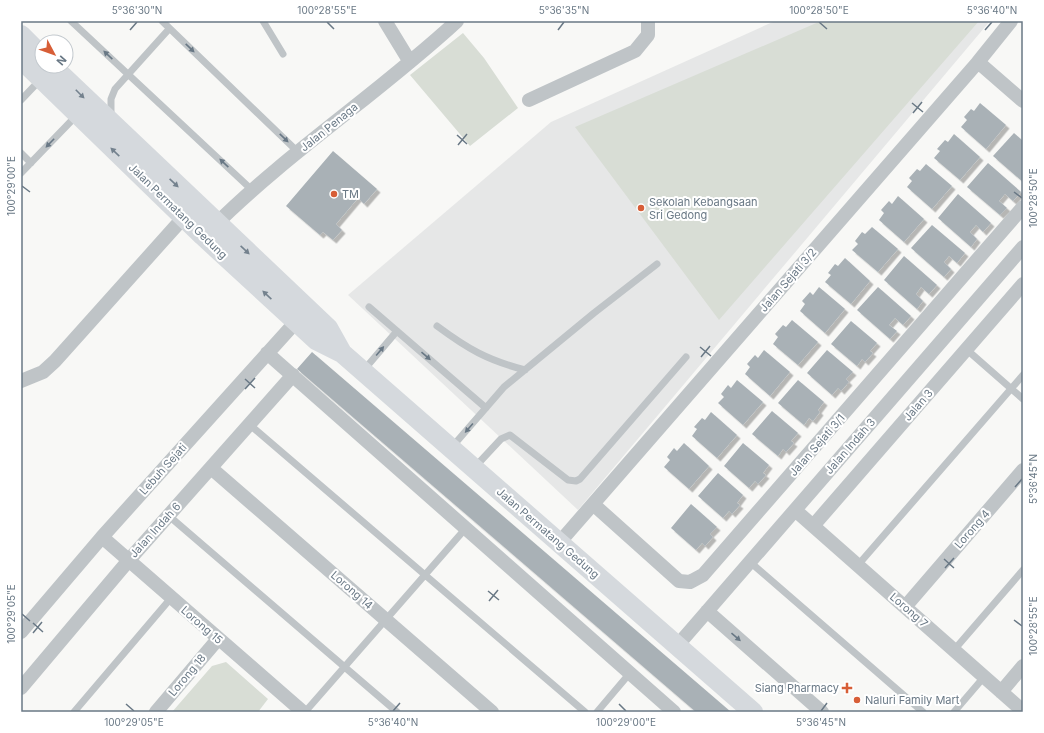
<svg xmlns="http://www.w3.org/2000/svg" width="1044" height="733" font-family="Inter,sans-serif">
<defs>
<filter id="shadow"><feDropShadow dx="3.5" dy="3.5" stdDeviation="0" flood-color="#0004"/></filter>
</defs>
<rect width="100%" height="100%" fill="#f8f8f6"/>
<path fill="#e6e7e7" d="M775,21H990L578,510L348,295L551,122Z"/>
<path fill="#d8ddd5" d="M821,21H979L719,320L575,127Z
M463,33L484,58L518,108L470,146L410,75Z
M226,662L268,699L258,712H172L212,666Z"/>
<path fill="#a9b1b6" filter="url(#shadow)" d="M980,103L1006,125L986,149L961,127L967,120L964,117L971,109L974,111Z
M1014,133L1023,141V182L993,156Z
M954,134L980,157L960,180L934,158L940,151L937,149L945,140L948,142Z
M333,151L377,189L364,204L358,198L336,224L342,230L333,240L323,232L320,235L286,206Z
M988,163L1021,192L1013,201L1005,194L999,201L1007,208L1000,215L967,187Z
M926,164L952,186L932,209L907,187L912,181L909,178L917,169L920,171Z
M958,194L991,223L983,232L976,225L970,232L977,239L971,247L938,218Z
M898,196L924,219L904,242L879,220L884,213L881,210L889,201L892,204Z
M932,225L965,253L957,263L949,256L944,262L951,269L944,277L911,248Z
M872,227L898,249L878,272L852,250L858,244L855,241L862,232L865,234Z
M904,256L937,285L929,294L921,287L916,294L923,301L917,309L884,280Z
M845,258L870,281L851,304L825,282L831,275L828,273L835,264L838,266Z
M819,287L845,309L825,333L800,311L805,304L802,301L810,292L813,295Z
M878,287L911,316L903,325L895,318L889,325L897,331L890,339L857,310Z
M792,320L818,342L798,365L773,344L778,337L775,334L783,325L786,327Z
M851,321L877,343L870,351L873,353L865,362L862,359L857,366L831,344Z
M764,350L790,372L770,396L745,374L750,367L747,364L755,355L758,358Z
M827,350L853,372L846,379L849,382L841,391L838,388L832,395L807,373Z
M312,352L731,712H696L297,369Z
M737,380L763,402L743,425L718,403L724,397L721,394L728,385L731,388Z
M798,380L824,402L818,410L820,412L813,421L809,418L804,425L778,403Z
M772,411L798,433L791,441L794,443L786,452L783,449L778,456L752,434Z
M711,412L737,435L717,458L692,436L697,429L694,427L702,418L705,420Z
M684,443L709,466L689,489L664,467L670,460L667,457L674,448L677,451Z
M743,443L769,465L763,473L766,475L758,484L755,481L749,488L724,466Z
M718,473L743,495L737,503L740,505L732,514L729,511L723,518L698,496Z
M691,504L717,527L710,534L713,537L705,546L702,543L696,550L671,528Z"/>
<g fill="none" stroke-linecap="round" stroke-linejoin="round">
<path stroke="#bfc4c7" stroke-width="7" d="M71,21L252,190
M162,21L298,152
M263,21L283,54
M21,100L40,80
M111,117V99L115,89L169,29
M21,153L31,163
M21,173L77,115
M369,307L486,408
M437,326C468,349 487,360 525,370
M966,349L1023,399
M363,371L397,331
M250,425L585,712
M452,447L504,387L594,313L657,264
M474,468L501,439L510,435L568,480L576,481L580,479L686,357
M169,516L397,712
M750,562L923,712
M858,565L1023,375
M954,650L1023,570
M74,712L171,598
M305,712L466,528
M597,712L630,673
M954,712L984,677"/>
<path stroke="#bfc4c7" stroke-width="14" d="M385,21L410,62
M978,62L1011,21
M529,100L635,51L648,35V21
M211,229C287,153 378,94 457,21
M267,353L674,712
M21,381L43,372L55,361L184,217
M211,468L492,712
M593,504L679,581L690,582L703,575L1023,207
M795,510L1023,711
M813,526L1023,284
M102,537L303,712
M559,543L978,62L1023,101
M905,607L1023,470
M707,611L822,712
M21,632L102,537L302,315
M677,646L1023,247
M21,688L129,560L293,375
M1001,692L1023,666
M156,712L218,639"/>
<path stroke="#d5d9dd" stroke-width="20" d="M21,35L42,56
M21,59L203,236L316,340L342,353L753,712
M52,66L328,328L342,353"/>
</g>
<defs><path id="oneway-solid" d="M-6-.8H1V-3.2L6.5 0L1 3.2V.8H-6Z"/></defs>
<g fill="#697885">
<use href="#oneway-solid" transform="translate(190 48) rotate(44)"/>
<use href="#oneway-solid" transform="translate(108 55) rotate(-137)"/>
<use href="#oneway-solid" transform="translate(284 138) rotate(44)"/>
<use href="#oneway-solid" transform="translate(50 143) rotate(134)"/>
<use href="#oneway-solid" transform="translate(224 163) rotate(-137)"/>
<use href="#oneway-solid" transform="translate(380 351) rotate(-50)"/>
<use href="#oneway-solid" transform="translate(426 356) rotate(41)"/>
<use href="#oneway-solid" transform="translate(469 428) rotate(131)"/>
<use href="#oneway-solid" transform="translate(736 637) rotate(41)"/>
</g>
<g fill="#74828e">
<use href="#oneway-solid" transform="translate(80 94) rotate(45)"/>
<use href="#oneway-solid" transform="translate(115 152) rotate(-136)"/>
<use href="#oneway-solid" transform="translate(174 183) rotate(43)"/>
<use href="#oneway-solid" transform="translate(245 250) rotate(43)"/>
<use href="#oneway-solid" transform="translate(267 295) rotate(-137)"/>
</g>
<path fill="none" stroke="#697885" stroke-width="1.5" d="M327,22L334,29M819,22L827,29M130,30L137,22M558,30L564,22M985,30L992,22M912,103L923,112M913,113L922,102M457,135L467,144M458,145L467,134M22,186L30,192M1014,192L1022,198M700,347L711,356M701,357L710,346M245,379L255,388M245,389L255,378M1015,487L1022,479M944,559L954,568M945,568L954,558M488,591L499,600M489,601L498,590M22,614L30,621M1014,620L1022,626M33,623L43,632M33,633L42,622M126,704L134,711M619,704L626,711M393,711L400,703M821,711L827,703"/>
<g fill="#d75e37" stroke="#fff" stroke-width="1.5">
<circle cx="334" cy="194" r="4"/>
<circle cx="641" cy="208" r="4"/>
<path d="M845 682h4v4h4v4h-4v4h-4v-4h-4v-4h4z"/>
<circle cx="857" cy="700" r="4"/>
</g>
<g text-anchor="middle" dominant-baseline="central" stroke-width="4" stroke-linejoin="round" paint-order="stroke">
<g font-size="11" fill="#697885" stroke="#fff">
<text transform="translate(329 127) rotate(-39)">Jalan Penaga</text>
<text transform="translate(178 211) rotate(44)">Jalan Permatang Gedung</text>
<text transform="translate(788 280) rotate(-49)">Jalan Sejati 3/2</text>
<text transform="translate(918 405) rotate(-49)">Jalan 3</text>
<text transform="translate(817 445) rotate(-49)">Jalan Sejati 3/1</text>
<text transform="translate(850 446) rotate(-49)">Jalan Indah 3</text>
<text transform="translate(163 469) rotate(-48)">Lebuh Sejati</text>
<text transform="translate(972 529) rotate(-49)">Lorong 4</text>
<text transform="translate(155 530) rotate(-48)">Jalan Indah 6</text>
<text transform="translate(548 533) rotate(41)">Jalan Permatang Gedung</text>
<text transform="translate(352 590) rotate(41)">Lorong 14</text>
<text transform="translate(909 610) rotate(41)">Lorong 7</text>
<text transform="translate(202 625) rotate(41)">Lorong 15</text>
<text transform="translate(187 675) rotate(-50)">Lorong 18</text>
</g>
<g font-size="11" fill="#697885" stroke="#fff" text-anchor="start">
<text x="342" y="194">TM</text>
<text x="649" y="202">Sekolah Kebangsaan<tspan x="649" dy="13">Sri Gedong</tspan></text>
<text x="839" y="688" text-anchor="end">Siang Pharmacy</text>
<text x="865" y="700">Naluri Family Mart</text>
</g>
</g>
<rect width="1044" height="733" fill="none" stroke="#ffffff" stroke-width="44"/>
<g transform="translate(54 54) rotate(131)"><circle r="19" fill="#ffffff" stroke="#c3c9ce"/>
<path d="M0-3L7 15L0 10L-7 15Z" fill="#d75e37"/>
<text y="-6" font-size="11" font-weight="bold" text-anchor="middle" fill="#697885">N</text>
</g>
<rect x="22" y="22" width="1000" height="689" fill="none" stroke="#697885" stroke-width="1.5"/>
<g font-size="10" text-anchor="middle" fill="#697885">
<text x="137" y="14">5°36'30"N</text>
<text x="327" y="14">100°28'55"E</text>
<text x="564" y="14">5°36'35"N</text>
<text x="819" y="14">100°28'50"E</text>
<text x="992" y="14">5°36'40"N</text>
<text transform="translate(11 186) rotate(-90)" y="4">100°29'00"E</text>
<text transform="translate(1033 198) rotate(-90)" y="4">100°28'50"E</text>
<text transform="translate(1033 479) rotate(-90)" y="4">5°36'45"N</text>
<text transform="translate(11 614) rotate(-90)" y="4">100°29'05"E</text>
<text transform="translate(1033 626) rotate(-90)" y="4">100°28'55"E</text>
<text x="134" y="726">100°29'05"E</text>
<text x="393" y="726">5°36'40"N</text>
<text x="626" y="726">100°29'00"E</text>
<text x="821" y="726">5°36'45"N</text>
</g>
</svg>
